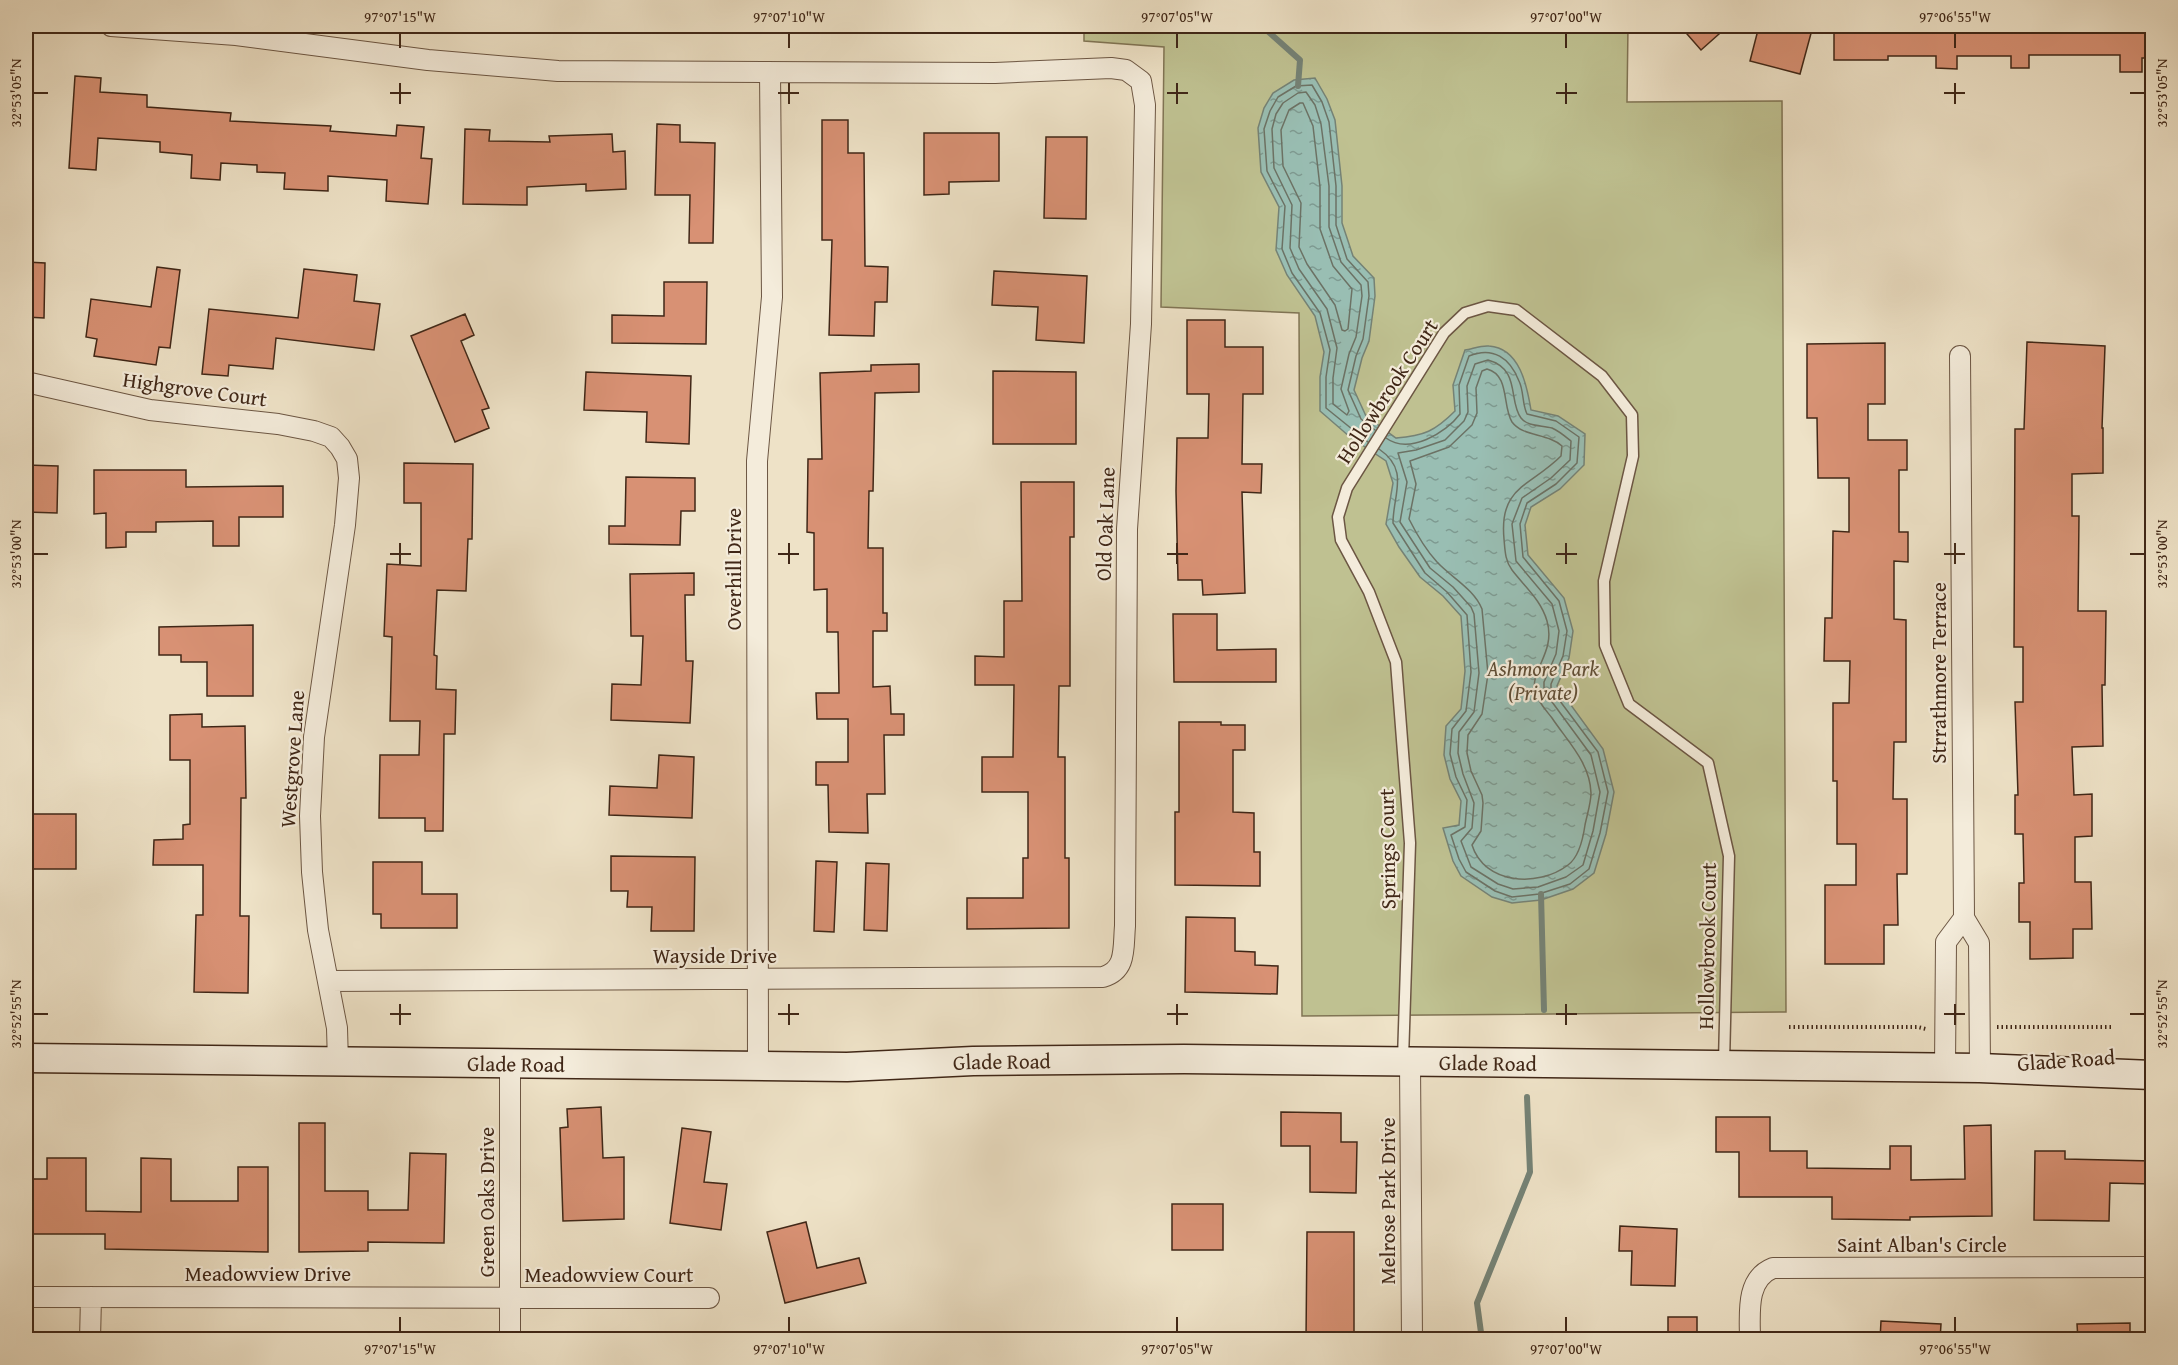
<svg xmlns="http://www.w3.org/2000/svg" width="2178" height="1365" font-family="'Gentium Book Plus',serif">
<defs>
<pattern id="water-ripples" width="26" height="14" patternUnits="userSpaceOnUse" patternTransform="scale(1.5)"><rect width="26" height="14" fill="#99beb3"/><path d="M2 4q2-2 4 0t4 0M15 11q2-2 4 0t4 0" fill="none" stroke="#7e9a91"/></pattern>
</defs>
<rect width="100%" height="100%" fill="#eee2c7"/>
<filter id="stains"><feTurbulence type="fractalNoise" baseFrequency=".00333" numOctaves="4"/><feColorMatrix values="0 0 0 0 .2 0 0 0 0 .09 0 0 0 0 .02 0 0 0 .5 -.17"/></filter>
<radialGradient id="worn" r=".72"><stop offset=".6" stop-color="#630" stop-opacity="0"/><stop offset="1" stop-color="#630" stop-opacity=".3"/></radialGradient>
<path fill="#bfc191" stroke="#807454" stroke-width="1.5" d="M1084,26H1628L1627,102L1782,101L1786,1012L1302,1016L1299,313L1161,307L1164,47L1084,41Z"/>
<path fill="url(#water-ripples)" stroke="#758275" stroke-width="1.5" d="M1315,78L1327,99L1335,120L1342,186V223L1353,256L1374,278L1375,296L1369,341L1362,358L1354,390L1366,416L1396,438C1424,436 1435,431 1455,411L1453,385L1465,350C1472,349 1482,345 1489,346C1520,348 1527,386 1531,410L1558,416L1585,434L1584,465L1560,489L1531,507L1525,525L1528,555L1564,598L1573,631L1569,658L1557,686L1603,749L1614,792L1606,834L1594,873L1573,889L1541,900L1512,903L1492,897L1461,876L1453,861L1443,828L1459,825L1461,801L1450,779L1444,755L1446,726L1461,709L1465,671L1461,616L1443,596L1420,577L1399,547L1386,524L1393,483L1386,461L1350,437L1320,411V377L1324,352L1315,316L1287,275L1276,250L1279,207L1261,172L1258,128L1264,108L1273,93L1294,80Z"/>
<g fill="none" stroke-linecap="round" stroke-linejoin="round">
<path stroke="#6c7265" stroke-width="1.5" d="M1306,92L1315,105L1321,124L1329,186V227L1341,262L1361,285L1362,296L1356,337L1349,354L1341,389L1349,411L1347,415L1333,404V378L1337,348L1327,309L1299,269L1290,248L1292,205L1274,168L1272,129L1276,114L1283,103L1298,93Z
M1300,103H1303L1313,126L1320,187V229L1333,266L1352,289L1348,329L1345,331L1342,330L1335,305L1307,264L1299,247L1301,203L1283,166L1281,130L1289,110Z
M1488,360C1521,369 1508,401 1521,418C1528,427 1542,425 1552,428C1559,431 1566,437 1571,441L1570,460L1551,478L1522,498L1512,524L1516,561L1552,604L1559,631L1556,654L1544,682V691L1591,755L1600,792L1593,831L1583,865L1566,877L1538,887L1513,889L1498,884L1471,867L1461,841L1472,828L1474,803L1463,774L1458,753L1459,732L1474,712L1479,673L1474,614L1471,607L1453,587L1430,568L1400,522L1407,482L1398,453L1416,450L1445,440L1464,421L1468,412L1467,386L1475,364Z
M1487,369C1510,375 1502,406 1512,422C1523,437 1548,433 1562,446L1561,456C1530,487 1499,486 1504,539C1505,550 1505,561 1512,570C1525,587 1541,600 1547,621C1556,652 1530,670 1535,691C1537,701 1546,710 1552,718C1568,742 1590,763 1591,793C1591,803 1587,815 1585,825C1583,839 1579,857 1568,865C1538,888 1484,884 1472,845L1481,831L1483,803L1482,795L1471,771L1467,753L1468,735L1482,714L1488,674L1482,609C1474,589 1452,578 1437,562C1426,550 1416,533 1409,519L1416,484L1410,461L1449,447L1472,425L1477,413L1476,388L1482,371Z
M1368,442L1326,408V377L1330,350L1320,313L1292,273L1282,249L1285,206L1267,171L1264,129L1270,111L1278,97L1296,86L1312,85L1322,102L1329,122L1336,186V225L1347,259L1368,282L1369,296L1363,339L1356,356L1348,390L1361,419L1375,430
M1379,449C1410,470 1393,494 1393,523L1425,573L1447,592L1467,615L1471,672L1466,711L1452,729L1450,754L1456,777L1467,800L1465,827L1451,835L1459,859L1466,872L1495,891L1512,897L1539,894L1570,884L1589,869L1600,833L1608,792L1598,752L1551,689V684L1563,656L1567,631L1559,601L1523,557L1520,524L1527,503L1556,484L1577,463L1579,437L1556,421L1527,414C1522,404 1524,391 1519,381C1510,358 1493,346 1469,356L1459,385L1460,414C1446,433 1409,455 1386,438"/>
<path stroke="#758275" stroke-width="6" d="M1262,26L1300,60L1298,86
M1541,894L1544,1010
M1482,1340L1477,1303L1530,1172L1527,1097"/>
</g>
<path fill="#d89174" stroke="#402717" stroke-width="1.5" d="M1680,26H1728L1701,50Z
M1759,26H1813L1800,74L1750,61Z
M1834,26H2152V58H2142V72H2120V55H2029V68H2011V56H1957V69L1936,68V56H1888V60H1834Z
M75,76L101,78L100,92L147,95V107L231,113L230,121L331,126L330,131L396,136L397,125L424,127L421,158L432,159L428,204L386,201L387,180L328,176V191L284,189L285,173L257,172V165L221,163L220,180L191,178L192,155L160,152V142L98,138L96,170L69,168Z
M822,120H848V153H864L865,266L888,267L887,302H875L874,336L829,335L832,240H822Z
M657,124L680,125V142L715,143L713,243H689L690,195H655Z
M465,129L490,130L489,141L550,142L549,136L612,134L613,152L625,151L626,189L586,191V184L527,187V205L463,204Z
M924,133H999V181L949,182V194L924,195Z
M1046,137H1087L1086,219L1044,218Z
M26,262L45,263L44,318L26,317Z
M157,267L180,270L170,348L159,347L156,365L94,356L97,339L86,337L91,299L151,307Z
M304,269L357,275L354,301L380,304L374,350L276,338L273,369L229,365L228,376L202,374L209,309L298,318Z
M994,271L1087,276L1084,343L1036,340L1038,307L992,305Z
M664,282H707L706,344L612,343V315L664,316Z
M465,314L474,335L461,341L489,408L482,410L489,428L455,442L411,336Z
M1187,320H1225V347H1263V394H1243L1242,464H1262L1261,493L1242,492L1245,593L1203,595L1202,580H1178L1176,491L1177,438H1208L1209,394H1187Z
M2027,342L2105,346L2102,428H2103V473L2072,474V516H2079L2078,611H2106L2105,685H2102L2103,746L2072,747L2074,795L2092,794V836L2075,837V882H2091L2092,929H2073V958L2030,959V922H2019V883H2024L2023,834H2015V795H2018L2015,702H2023V647H2014L2015,429H2024Z
M1885,343V404H1868V440H1907V470H1899V532H1908V562L1894,561V619L1906,620V742H1894L1893,799H1907V874H1897L1898,925H1884V964H1825V885H1856V844H1837V781H1833V703H1849L1850,661H1824L1825,618H1832L1833,531L1849,532V478H1818L1817,418H1807V344Z
M919,364V392L875,393L873,491H869L868,548H883V613H887V631H873V687L890,686L891,714H904V735H884L885,794H867L868,833L829,832L828,785H816V762H848V719H817L816,693H839L838,632H827V589L814,590V533L807,532L808,459H822L820,373L871,371V365Z
M993,371L1076,372V444H993Z
M586,372L691,376L689,444L646,442L647,412L584,410Z
M404,463L473,464L472,539H468L466,591L437,590L434,655L437,656L436,689L456,690L455,734H444L443,831H425V818H379L380,755H419L420,721H390L392,637L384,636L387,564L421,566V503H404Z
M26,465L58,466L57,513L26,512Z
M94,470H186V487L283,486V517H239V546H213V521L156,522V532H126V547L106,548V513L94,514Z
M626,477L695,478V511H681L680,545L609,544V526H625Z
M1021,482H1074V537H1070V686H1059L1058,757H1065V858H1069V928L967,929V898H1023V858H1028V792H982V757H1013L1014,685H975V656L1004,657V601H1022Z
M694,573V595H685L686,661H693L690,723L611,720L612,684L641,685L643,636H631L630,574Z
M1173,614H1217V650L1276,649V682H1174Z
M253,625V696H207V662H181V655H159V627Z
M202,714V727L245,726L246,798H241L240,916H249L248,993L194,992L196,915H203V865H153L154,840L183,839V825L190,824V760H170V715Z
M1179,722H1221V725H1245V750H1233V812L1254,813V852H1260V886L1175,885V812H1179Z
M659,755L694,757L692,818L609,815L610,786L657,788Z
M26,814H76V869H26Z
M611,856L695,857L694,931H651L652,907H627L628,891H611Z
M816,861L837,862L834,932L814,931Z
M373,862H422V894H457V928H381V914H373Z
M866,863L889,864L887,931L864,930Z
M1186,917L1235,918V951L1255,952V965L1278,966L1277,994L1185,992Z
M601,1107L603,1158L624,1157V1219L563,1221L560,1128L568,1127L567,1109Z
M1281,1112L1341,1113V1142H1357L1356,1193L1310,1192V1146H1281Z
M1716,1117H1770V1151H1807V1168L1890,1169V1146H1911V1180L1965,1179L1964,1126L1991,1125L1992,1216L1910,1217V1220L1832,1219V1197H1739V1152H1716Z
M299,1123H325V1191H368V1210H408L410,1153L446,1154L444,1243L368,1242V1251L299,1252Z
M682,1128L711,1132L704,1182L727,1184L721,1230L670,1223Z
M2035,1151H2065V1159L2152,1161V1184L2110,1183L2109,1221L2034,1220Z
M47,1158H86V1211L141,1212V1158L171,1159V1201H238V1167H268V1252L105,1249V1234H26V1193H33V1179H47Z
M1172,1204H1223V1250H1172Z
M806,1222L817,1268L859,1258L866,1283L785,1303L767,1232Z
M1620,1226L1677,1229L1675,1286L1631,1285L1632,1251H1619Z
M1307,1232H1354V1340H1306Z
M1668,1317H1697V1340H1668Z
M1881,1321L1941,1324L1940,1340H1880Z
M2130,1323V1340H2078L2077,1324Z"/>
<g fill="none" stroke-linecap="round" stroke-linejoin="round">
<g stroke="#6c5643" stroke-width="13">
<path id="service" d="M1403,1059L1410,843L1396,662L1369,592L1341,540L1338,517L1347,488L1444,333L1465,313L1488,306L1516,310L1602,376L1632,415L1633,456L1604,581L1605,645L1629,704L1708,763L1729,856L1724,1063"/>
</g>
<g stroke="#6c5643" stroke-width="22">
<path id="minor" d="M111,26L236,35L428,60L558,71L995,73L1111,68L1126,70L1141,81L1145,105L1141,324L1127,529L1125,926C1123,948 1127,970 1103,977L329,981
M1960,356L1964,918L1979,943L1980,1068
M26,382L150,410L278,424L314,431L331,437L340,447L347,459L349,478L345,525L314,737L310,816L312,872L318,930L337,1028L338,1063
M1410,1063L1412,1340
M510,1065V1340
M758,1067L757,461L772,297L770,72
M1945,1067L1946,942L1964,918
M26,1297L709,1298
M90,1340L91,1297
M1750,1340C1750,1315 1745,1279 1773,1268L2152,1267"/>
</g>
<g stroke="#402717" stroke-width="31">
<g id="secondary">
<path id="s1" d="M26,1058L847,1067L973,1061L1184,1059L1980,1068L2152,1075"/>
</g>
</g>
<path stroke="#402717" stroke-width="4" stroke-dasharray="1.5 3" stroke-linecap="butt" d="M1789,1027H1918L1926,1029
M1997,1027H2113"/>
<use href="#service" stroke="#f4ecdb" stroke-width="10"/>
<use href="#minor" stroke="#f4ecdb" stroke-width="20"/>
<use href="#secondary" stroke="#f4ecdb" stroke-width="28"/>
</g>
<path fill="none" stroke="#402717" stroke-width="2" d="M400,33V48M789,33V48M1177,33V48M1566,33V48M1955,33V48M400,83V104M789,83V104M1177,83V104M1566,83V104M1955,83V104M33,93H48M390,93H411M778,93H799M1167,93H1188M1556,93H1577M1944,93H1965M2130,93H2145M400,543V564M789,543V564M1177,543V564M1566,543V564M1955,543V564M33,554H48M390,554H411M778,554H799M1167,554H1188M1556,554H1577M1944,554H1965M2130,554H2145M400,1004V1025M789,1004V1025M1177,1004V1025M1566,1004V1025M1955,1004V1025M33,1014H48M390,1014H411M778,1014H799M1167,1014H1188M1556,1014H1577M1944,1014H1965M2130,1014H2145M400,1317V1332M789,1317V1332M1177,1317V1332M1566,1317V1332M1955,1317V1332"/>
<g text-anchor="middle" dominant-baseline="central" stroke-width="4.5" stroke-linejoin="round" paint-order="stroke">
<g font-size="21" fill="#402717" stroke="#f4ecdb">
<text transform="translate(195 389) rotate(8)">Highgrove Court</text>
<text transform="translate(1387 391) rotate(-57)">Hollowbrook Court</text>
<text transform="translate(1105 524) rotate(-88)">Old Oak Lane</text>
<text transform="translate(733 569) rotate(-90)">Overhill Drive</text>
<text transform="translate(1938 673) rotate(-90)">Strrathmore Terrace</text>
<text transform="translate(292 759) rotate(-86)">Westgrove Lane</text>
<text transform="translate(1387 849) rotate(-91)">Springs Court</text>
<text transform="translate(1707 946) rotate(-89)">Hollowbrook Court</text>
<text x="715" y="955">Wayside Drive</text>
<text transform="translate(2066 1060) rotate(-4)">Glade Road</text>
<text stroke="none"><textPath href="#s1" startOffset="976">Glade Road</textPath></text>
<text stroke="none"><textPath href="#s1" startOffset="1462">Glade Road</textPath></text>
<text stroke="none"><textPath href="#s1" startOffset="490">Glade Road</textPath></text>
<text transform="translate(1387 1201) rotate(-90)">Melrose Park Drive</text>
<text transform="translate(486 1202) rotate(-90)">Green Oaks Drive</text>
<text x="1922" y="1244">Saint Alban's Circle</text>
<text x="268" y="1273">Meadowview Drive</text>
<text x="609" y="1274">Meadowview Court</text>
</g>
<g font-size="21" font-style="italic" fill="#604e36" stroke="#f4ecdb">
<text x="1543" y="668">Ashmore Park<tspan x="1543" dy="24">(Private)</tspan></text>
</g>
</g>
<rect width="2178" height="1365" fill="none" stroke="#eee2c7" stroke-width="66"/>
<rect x="33" y="33" width="2112" height="1299" fill="none" stroke="#402717" stroke-width="2"/>
<g font-size="15" text-anchor="middle" fill="#402717">
<text x="400" y="22">97°07'15"W</text>
<text x="789" y="22">97°07'10"W</text>
<text x="1177" y="22">97°07'05"W</text>
<text x="1566" y="22">97°07'00"W</text>
<text x="1955" y="22">97°06'55"W</text>
<text transform="translate(16 93) rotate(-90)" y="5">32°53'05"N</text>
<text transform="translate(2162 93) rotate(-90)" y="5">32°53'05"N</text>
<text transform="translate(16 554) rotate(-90)" y="5">32°53'00"N</text>
<text transform="translate(2162 554) rotate(-90)" y="5">32°53'00"N</text>
<text transform="translate(16 1014) rotate(-90)" y="5">32°52'55"N</text>
<text transform="translate(2162 1014) rotate(-90)" y="5">32°52'55"N</text>
<text x="400" y="1354">97°07'15"W</text>
<text x="789" y="1354">97°07'10"W</text>
<text x="1177" y="1354">97°07'05"W</text>
<text x="1566" y="1354">97°07'00"W</text>
<text x="1955" y="1354">97°06'55"W</text>
</g>
<rect width="100%" height="100%" filter="url(#stains)"/>
<rect width="100%" height="100%" fill="url(#worn)"/>
</svg>
